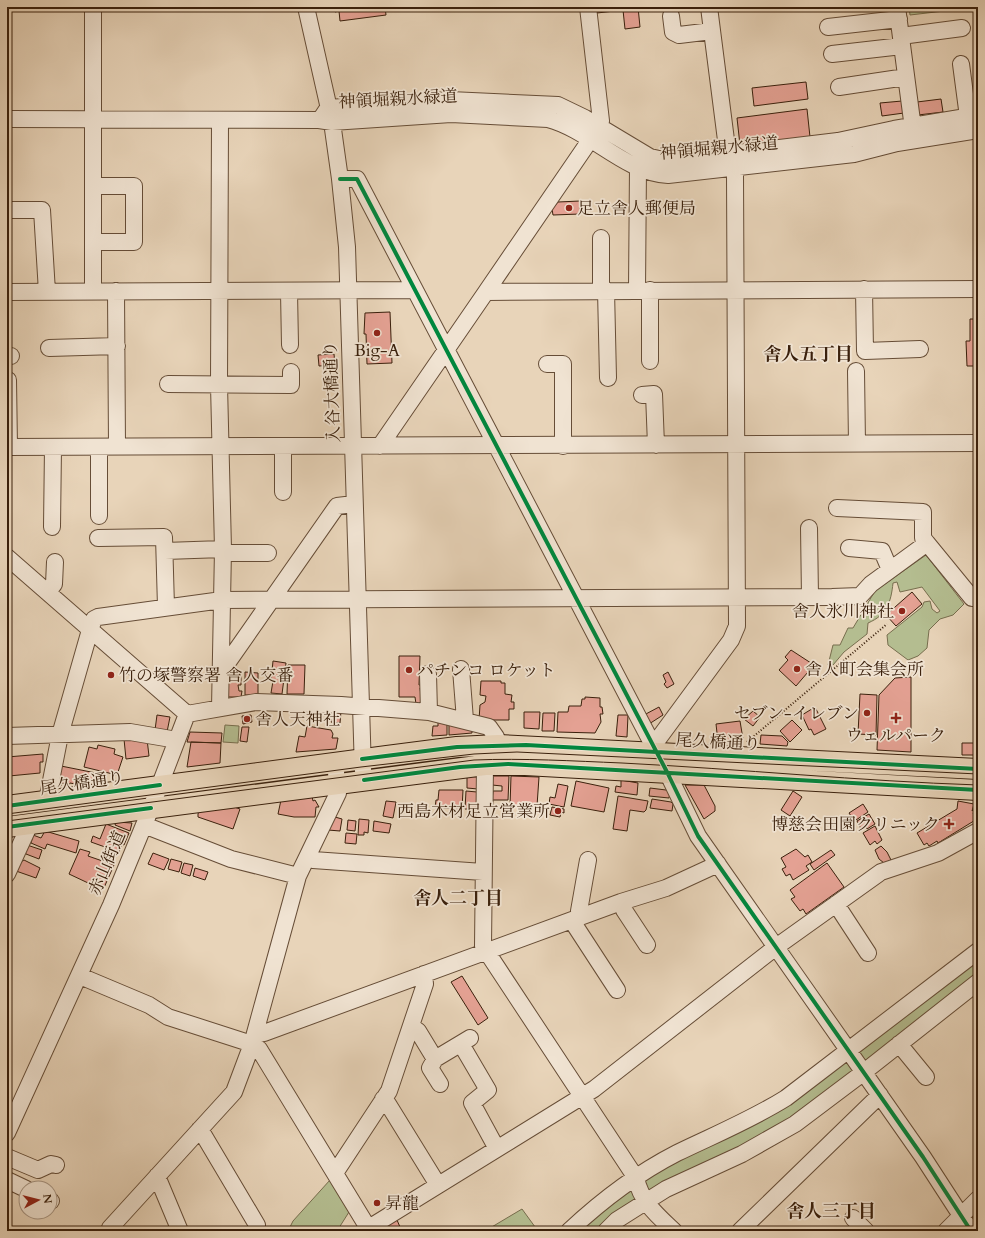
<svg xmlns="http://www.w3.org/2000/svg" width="985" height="1238" font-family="Cardo,'Noto Serif JP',serif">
<rect width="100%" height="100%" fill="#e8d4b9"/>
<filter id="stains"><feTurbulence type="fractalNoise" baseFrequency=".005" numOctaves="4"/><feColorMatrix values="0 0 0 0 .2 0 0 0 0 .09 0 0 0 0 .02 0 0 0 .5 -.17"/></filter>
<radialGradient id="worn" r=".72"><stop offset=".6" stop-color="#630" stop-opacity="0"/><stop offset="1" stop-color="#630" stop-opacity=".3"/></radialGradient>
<path fill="#b4bd90" stroke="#776e4e" d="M909,7H978L910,15Z
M926,555L964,604L953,615L940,619L929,630L927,648L918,656L908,660L888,645L887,635L922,607L924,602L930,601L932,609L937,613L940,611L922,587L900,592L897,582L893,583C891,602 887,615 868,623L867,634L844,652L833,665H828L833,645H840L848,628H853L875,591Z
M225,725L239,726L238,743L223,742Z
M978,957V973L862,1069L818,1103L599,1231H577L628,1189L655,1172L767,1116Z
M330,1180L349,1212L337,1231H288L293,1221Z
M522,1209L538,1231H485Z"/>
<path fill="#e4a193" stroke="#3a200c" d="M334,7H385L386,15L340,21L339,11L335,12Z
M596,7H638L640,27L625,29L623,10L597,13Z
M815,7H839L815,10Z
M806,82L808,99L754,106L752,88Z
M941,99L943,112L918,115L917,102Z
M902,101L904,113L882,116L880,103Z
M807,109L810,137L740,145L737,118Z
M580,201V214L553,215L552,209L558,202Z
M390,312L392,363L367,364L366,334H364L365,313Z
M970,319H978V366H967L966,341H970Z
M334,354L335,365L319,366L318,355Z
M912,592L922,604L896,626L886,615Z
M791,650L814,665L796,686L779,670L788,660L785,657Z
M399,656H420L419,685H422V688H420L422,703L416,704L415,697H399Z
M273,661L286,663L282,694L271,693L273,681H271Z
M288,665H305L304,694H287Z
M235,672L241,673V685H238L239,691H242L241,697H227V684H229V680H234Z
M245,672L258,673V695H245Z
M668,672L674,684L667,688L664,684L666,682L663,675Z
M911,677V752L877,750L879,695L895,678Z
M481,681H501V683H505V694L512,695L511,702H514V709H509V720H479L480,705L485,702L486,696L480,695Z
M860,694L877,695L876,735L858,734Z
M585,697L600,698V707H602L603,714H600L601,722L595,733L557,732L558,712H568L569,706H581L582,699H585Z
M659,707L663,715L649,724L644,715Z
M815,707L826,729L814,735L811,729L809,730L802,715Z
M332,710L341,711L340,723L331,722Z
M753,711L760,717L753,726L744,719Z
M524,712H540L539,729L524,728Z
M543,713H555L554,731H542Z
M157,715L170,717L167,732L155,730Z
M251,715L252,722L243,724L242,716Z
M618,715H628L627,737L616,736Z
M792,720L802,730L790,742L780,731Z
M438,721H447V735L432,736L433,726H438Z
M740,721L743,739L718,742L716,724Z
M449,723L472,728V733L449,735Z
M307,726L331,730L333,734L332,738H338L336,749L296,752L299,736L305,737Z
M242,727H249L247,742L240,741Z
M190,732L222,733L221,743L187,742Z
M761,735L782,736L788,742L787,746L760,744Z
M124,739H147L149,756L126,759Z
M191,742L221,743L220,763L187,767Z
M962,743H974V755H962Z
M98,745L115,749L114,754L123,757L117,775L84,767L89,747L97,749Z
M43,754V762H40V773L9,776L7,757Z
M61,766L96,773L94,776L97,777L96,782L86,778L84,783L80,781L75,784L70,783L69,785L62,783L61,786L57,785Z
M467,776L478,777V789L467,788Z
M493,776H509L508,800H492L493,791H502V786L492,785Z
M511,776L539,777L537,806H510Z
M621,780L638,783L637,795L615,792L616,786L621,787Z
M576,781L609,788L604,812L571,806Z
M558,784L568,786L564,807L549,804L550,797L555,798Z
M685,785H704L715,806V811L704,819Z
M650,788L666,790L670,793L669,798L649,796Z
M439,790H463L462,809L435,808L436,800H438Z
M466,791L477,792L476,809H465Z
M793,791L802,797L790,816L781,810Z
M312,796L313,801L315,800L319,807H316L315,817H294L278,814L281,800Z
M618,796L648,801L646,810L644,812L630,810L627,831L613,829Z
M652,799L671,802L673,804L672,811L650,808Z
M386,801L396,802L393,818L383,816Z
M958,801L974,804L972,811L978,805V811L973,813L977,819L938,843L937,841L929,846L927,843L924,845L917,833L957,809Z
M863,804L868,812L856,820L855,818L853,819L849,813Z
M234,807L240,809L233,829L198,817V814L199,811Z
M552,807L564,809V813L561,812L560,817L550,815Z
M869,814L875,824L867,829L866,826L861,829L857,821Z
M335,817L342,819L340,831L328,830Z
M359,819L369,820L368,833L364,832V835H358Z
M348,820L356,821L355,831L347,830Z
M374,821L391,824L389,833L373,831Z
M116,822L132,823L130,831L115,825Z
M106,824L129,833L124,845L122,844L119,852L91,842L93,836L100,839Z
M875,826L882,840L877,844L875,841L870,845L863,833Z
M45,831L79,841L76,853L47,844L45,849L31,843L33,835L41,838Z
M346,833L357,834L356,844L345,843Z
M27,845L42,850L39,859L26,854L24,851Z
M881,846L887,852L891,860L884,863L879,859L875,850Z
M80,849L90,852L88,856L114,865L103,890L69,874Z
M796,849L805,857L808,855L812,862L806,866L809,870L793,880L790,874L786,876L782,869L786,867L781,858Z
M831,850L835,855L814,870L810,864Z
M153,853L169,859L164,870L148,864Z
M171,859L182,862L179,872L168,869Z
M24,860L40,868L36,878L16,871L19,863Z
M184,863L193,865L190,876L181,873Z
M827,863L844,887L806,914L803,909L800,911L791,899L795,897L790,890Z
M195,868L208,872L205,880L193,876Z
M462,976L488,1018L478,1025L451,982Z
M397,1220L400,1227L390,1231L388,1224Z"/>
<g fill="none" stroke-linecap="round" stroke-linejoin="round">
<g stroke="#664d37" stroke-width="18">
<path id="minor" d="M93,7V291
M306,7L332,122L340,179L347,247L363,771
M588,7L601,121L599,127L486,292L978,289
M897,7L914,136
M671,16L673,32L679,35L712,31
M828,27L899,19
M901,36L962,28
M832,54L902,46
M961,64L968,117
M839,87L906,77
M322,117L328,108L450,100L558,105L585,118L650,157L668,161L838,141L894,129L978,115
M7,119L319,120L332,122L451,114L548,119C590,130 625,173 668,175L854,154L897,143L978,130
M220,120L219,385L223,549L220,708
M340,179H357L667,772L698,836L923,1157L971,1231
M7,210H42L47,292
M93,242H134V186H93
M864,289L865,351L920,349
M601,290V238
M606,290L608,378
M637,290L638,167
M650,290V361
M116,291L117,447
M7,292L415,290
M289,292L290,345
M49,348L117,346
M7,356H11
M547,364H563V446
M856,371L857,444
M8,380L9,447
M168,384L291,385V372
M642,395L654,394L656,445
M380,446L486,292
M7,447L978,443
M283,447V492
M837,508L923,512V538L927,543
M99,516V447
M52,527L53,447
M809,528L810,597
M98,538L164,537L166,607
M849,548L882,551L890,570
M165,551L223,549L229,553H268
M7,557L187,714L151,808L111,905L7,1133
M48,592L54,584L55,562
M461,669L465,720
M221,672L337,506L354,504
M428,674L429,712
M187,714L256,702L341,705L429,712L489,727L496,737L498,745
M7,736L130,732L177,740
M656,751V742L731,640L737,626L735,174L727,148L709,7
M485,765L483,946L636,1178C641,1202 657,1215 674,1231
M47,801L60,735L90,630L94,619L98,617L222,600L832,597L860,596L871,584L927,543L972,598H978
M144,825L231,859L298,876
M307,858L313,860L483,872
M7,874L30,824
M621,902L624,910L647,945
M836,904L868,953
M581,917L579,911L588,860
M572,921L617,990
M80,976L149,1005L168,1017L252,1044L259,1049L370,1231
M411,1026L418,1031L435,1059L470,1038
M255,1034L264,1033L621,902L666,888L718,864
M461,1044L488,1090L472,1103L497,1149
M899,1044L926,1077
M435,1059L430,1068L440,1084
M383,1099L388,1104L438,1185
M200,1129L257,1225
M7,1157L38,1170L51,1164L56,1165
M335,1173L389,1091L425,984L424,974
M157,1176L180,1231
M7,1180L26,1189
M50,1201H51
M853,1218L866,1231
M109,1231L110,1228L234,1092L252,1044L298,876L338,793L335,762
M364,1231L594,1089L776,947L881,872L938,853L978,831
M569,1231C601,1201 638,1173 677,1153C714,1135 751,1120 786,1098L978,951
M606,1231L617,1220L666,1189L742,1154L795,1124L864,1072L978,982
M740,1231L880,1095
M946,1231L978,1199"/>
</g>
<g stroke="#3a200c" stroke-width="22">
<path id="major" d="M7,806L387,756L457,747L498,745L978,769
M7,827L485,765H525L978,790"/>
</g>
<path stroke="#3a200c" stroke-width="2" stroke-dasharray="1 2" stroke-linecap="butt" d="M747,742L887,624"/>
<use href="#minor" stroke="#f0e3d2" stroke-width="16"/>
<use href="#major" stroke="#e8d4b9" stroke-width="20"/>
<path stroke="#3a200c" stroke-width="1" d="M7,814L361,767L474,754L517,752L978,774
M7,821L474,760C524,758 573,761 622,763C741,769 859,781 978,785"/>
<g stroke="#f0e3d2" stroke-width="6">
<path id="cycleway" d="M340,179H357L667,772L698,836L923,1157L971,1231
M362,759L457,747L526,745L978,769
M364,780L460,767L508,764L978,790
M7,806L160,785
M7,827L151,808"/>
</g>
<use href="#cycleway" stroke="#00873e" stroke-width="4"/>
</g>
<g fill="#8f2418" stroke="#f0e3d2" stroke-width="1.5">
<circle cx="569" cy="208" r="4"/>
<circle cx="377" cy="333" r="4"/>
<circle cx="902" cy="611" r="4"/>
<circle cx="797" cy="669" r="4"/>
<circle cx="409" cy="670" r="4"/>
<circle cx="111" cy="675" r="4"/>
<circle cx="867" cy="713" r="4"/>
<path d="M894 712h4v4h4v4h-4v4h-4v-4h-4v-4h4z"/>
<circle cx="247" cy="719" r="4"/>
<circle cx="558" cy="811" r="4"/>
<path d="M947 818h4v4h4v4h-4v4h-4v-4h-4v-4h4z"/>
<circle cx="377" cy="1203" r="4"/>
</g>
<g text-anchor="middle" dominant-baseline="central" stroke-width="3.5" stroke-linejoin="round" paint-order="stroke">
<g font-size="17" fill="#3a200c" stroke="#f0e3d2">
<text transform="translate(398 99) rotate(-3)">神領堀親水緑道</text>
<text transform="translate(719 148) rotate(-5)">神領堀親水緑道</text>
<text transform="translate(332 392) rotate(-92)">入谷大橋通り</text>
<text transform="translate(718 742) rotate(3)">尾久橋通り</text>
<text transform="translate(82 783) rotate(-8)">尾久橋通り</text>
<text transform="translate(107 863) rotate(-67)">赤山街道</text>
</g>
<g font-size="17" fill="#3a200c" stroke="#f0e3d2" text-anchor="start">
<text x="577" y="208">足立舎人郵便局</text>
<text x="377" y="350" text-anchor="middle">Big-A</text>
<text x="894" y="611" text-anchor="end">舎人氷川神社</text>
<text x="805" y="669">舎人町会集会所</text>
<text x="417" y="670">パチンコ ロケット</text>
<text x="119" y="675">竹の塚警察署 舎人交番</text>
<text x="859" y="713" text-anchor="end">セブン-イレブン</text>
<text x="255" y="719">舎人天神社</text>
<text x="896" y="735" text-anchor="middle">ウェルパーク</text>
<text x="550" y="811" text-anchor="end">西島木材足立営業所</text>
<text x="940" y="824" text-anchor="end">博慈会田園クリニック</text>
<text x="385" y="1203">昇龍</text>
</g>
<g font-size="18" font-weight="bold" fill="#3a200c" stroke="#f0e3d2">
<text x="808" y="354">舎人五丁目</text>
<text x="458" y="898">舎人二丁目</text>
<text x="831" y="1211">舎人三丁目</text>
</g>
</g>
<rect width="985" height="1238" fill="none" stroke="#e8d4b9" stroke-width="24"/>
<rect x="8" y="8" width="969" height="1222" fill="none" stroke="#3a200c" stroke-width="2"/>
<rect x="12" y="12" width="961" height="1214" fill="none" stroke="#3a200c"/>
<g transform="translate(38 1200) rotate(83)"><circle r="19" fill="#f0e3d2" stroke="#a79583"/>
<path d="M0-3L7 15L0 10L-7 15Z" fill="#8f2418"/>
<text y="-6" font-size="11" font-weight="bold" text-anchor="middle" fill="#3a200c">N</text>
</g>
<rect width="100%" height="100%" filter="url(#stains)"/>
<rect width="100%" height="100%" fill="url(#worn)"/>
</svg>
